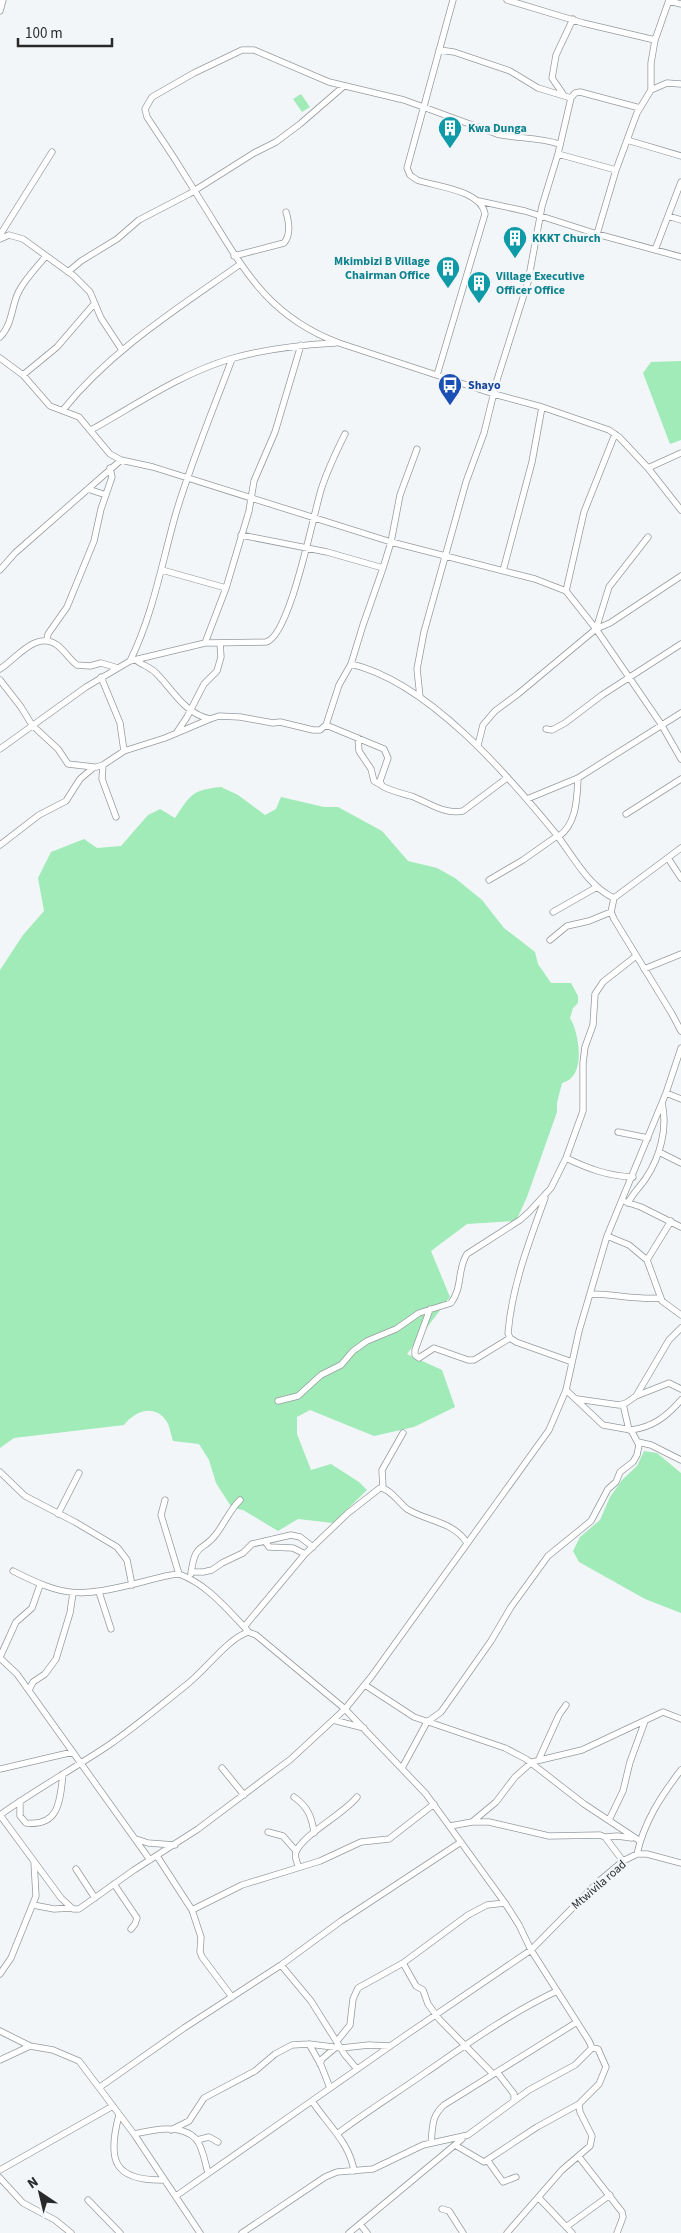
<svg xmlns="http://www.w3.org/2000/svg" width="681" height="2233" font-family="'Source Sans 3',sans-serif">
<rect width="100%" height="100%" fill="#f3f6f9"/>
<path fill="#a0ebb8" d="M301,94L310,107L302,112L293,99Z
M681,361V440L670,444L643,373L651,362Z
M221,787L238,795L265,815L276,809L281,797L324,807H338L382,831L408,861L437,868L455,878L482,900L504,928L535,952L538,964L551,983H571L578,996V1003L573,1008L570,1018C578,1031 584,1064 572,1077C570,1080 565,1082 562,1083L557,1103V1112L527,1197L516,1221L467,1224L431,1251L450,1297L407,1354L442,1370L455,1407L414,1427L374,1436L310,1410L297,1417V1434L311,1470L331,1464L359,1482L367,1490L333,1523L298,1519L278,1531L243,1510L232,1508L216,1483L209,1460L199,1444L173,1441C171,1435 170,1427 167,1422C155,1403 135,1411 124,1425L14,1438L0,1448V970L23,935L44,911L38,878L51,852L84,839L97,848L121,846L148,815L160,809L175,818C191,794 192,790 221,787Z
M644,1451L657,1453L681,1473V1613L645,1599L579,1562L573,1551L580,1537L600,1520L610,1497L622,1480L637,1466Z"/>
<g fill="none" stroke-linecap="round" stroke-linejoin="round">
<g stroke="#979b9d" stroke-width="7">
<path id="street" d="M507,0L583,23L655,40
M669,1L681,4
M0,11L3,0
M439,50L454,52L510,71L538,88L571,98
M651,90L667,83L681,84
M563,94L552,78L556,55L573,19
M627,140L681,156
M559,144C539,137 518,139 497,134L404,100L329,82L254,50H242L194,73L152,97L145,109L147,117C166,145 184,173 201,201C241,264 264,315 339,343L494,394L542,407L609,430L619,437L648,468L681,510
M558,154L616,170
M479,201L525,211L597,234L681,257
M668,216L681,220
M597,234L616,170L637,113L651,90V63L655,40L669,0
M0,235L52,152
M0,239L9,235L23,239L74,276L90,292L101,318L122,350
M655,250L681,182
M234,256L284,243C291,235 289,222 286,212
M68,272L81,261L117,239L139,220L189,194L254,153L276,142L300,124L344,86
M0,337C13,324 11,306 19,291C26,278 37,267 46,256
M0,358L23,375L50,406L79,417L110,454L121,460L153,467L391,542L535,579L566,591L596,629L661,724L681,759
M23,375L57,347L94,304
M437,375L485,214C481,190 437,187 417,180L410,175L407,168L453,0
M63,410C111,350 177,309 239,265
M91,430C136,405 180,374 230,359C264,349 300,345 335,343
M648,468L681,453
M88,489L106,495
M241,535L327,552L383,568
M0,570L15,553L121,460
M162,570L226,588
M503,571L532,462L542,407
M566,591L584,512L615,434
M596,629L610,623L681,576
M47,641L48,634L67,607L94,541L101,509L112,477L110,468
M205,643L226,588L249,511L254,481L275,432L301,345
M136,660C142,665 150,667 156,673C173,690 185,714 210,719
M130,661C153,615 162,562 176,513C192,460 213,410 232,359
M351,664C428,682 507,774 556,834C573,856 588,886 614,898
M0,669C16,659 36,630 57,645C65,651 69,659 77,665L90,666L101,663L118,668
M101,677L120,723L124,751
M0,680L21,707L32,725L58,749L68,764L94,767
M420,697L417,669L424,632L466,482L484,433L497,380L528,282L542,206L558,154L571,98L575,93L580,92L640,108
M326,725L384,749L388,758L380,781L382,786C391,791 401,793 411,796C428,802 444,815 463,811L507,778
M546,729L552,730L565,723L602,695L681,644
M177,732L187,717L204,684L217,671L221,657L220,643
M358,738L359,751L371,769L374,781L381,785
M478,745L483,725L495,711L518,694L596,629L609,587L648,537
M0,749L86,687L130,661L205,643L266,642C290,636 313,516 321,490C327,471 336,452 345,434
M103,765L102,779L116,817
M527,799L578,778L681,713
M626,814L681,779
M558,837C577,824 577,798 578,778
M0,845L39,815L66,801L80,779L93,768L103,765L124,751L165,738L210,719L219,716L240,717L273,723L280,722L313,730H320L326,725L339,685L351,664L363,625L383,568L391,542L400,495L417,449
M681,848L614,898L611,912L614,919L672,1014L681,1031
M668,858L681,878
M489,880L523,860L557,836
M553,912L597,887
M550,940L567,926L589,921L611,912
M644,969L681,954
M666,1093L681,1099
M618,1132L648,1138
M659,1152L681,1163
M566,1158C589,1169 608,1176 633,1177
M545,1198C529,1242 512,1286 508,1333L510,1338L516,1342L572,1362
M626,1202L641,1207L681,1227
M628,1203C633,1193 640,1187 646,1178C660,1157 668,1128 662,1103
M607,1236L629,1245L647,1260L662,1301L681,1315
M647,1260L671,1221
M591,1294C615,1294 636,1300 660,1298
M430,1309L415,1350V1355L419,1358L434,1348L468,1360H474L510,1338
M636,1396L669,1383L681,1389
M577,1399L619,1405L626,1403L636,1396L669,1340L681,1328
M278,1401L298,1396L321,1375L341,1365L353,1351L367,1341L396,1329L419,1313L451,1303C463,1287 457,1269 467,1254L520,1220L529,1212L551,1188L566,1158L583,1111V1063L585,1047L593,1025L595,994L603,982L636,956
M623,1404L629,1430
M631,1430C653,1427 666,1417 681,1400
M638,1442L651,1445L681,1460
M0,1472L25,1496L75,1522L117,1547L127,1560L132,1585
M383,1487L382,1470L403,1433
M165,1500L161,1515L179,1574
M58,1514L79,1473
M265,1541L269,1547L293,1548L305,1554
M13,1571C66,1598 80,1597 138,1583C151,1580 165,1575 179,1574C207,1584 227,1609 247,1630
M191,1572H203L212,1570L222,1563L243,1553L252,1544L291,1535L300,1537L313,1547
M191,1574C195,1540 203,1553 217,1533C225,1522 230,1510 240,1500
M99,1592L111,1629
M244,1627L305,1554L348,1513L380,1488C390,1488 399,1503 407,1509C428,1522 453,1521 467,1543
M0,1657L16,1622L32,1608L40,1585
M0,1658L17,1674L150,1860
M365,1685L414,1717L505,1748L526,1759L584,1804L640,1841
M29,1690L33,1682L45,1674L56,1659L70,1613L73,1593
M333,1720L364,1728
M539,1759L559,1715L566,1705
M222,1768L244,1795
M402,1768L427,1722L441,1712L491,1641L511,1607L548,1556L591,1521L608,1489L616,1482L620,1472L633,1462L637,1455L639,1445L631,1430L603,1425L566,1390
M0,1769L73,1752
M294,1797C308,1807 312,1817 314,1833
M20,1801V1816L26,1823C60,1827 60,1799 63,1774
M0,1815C35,1790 73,1769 109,1745C135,1727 160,1706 185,1686C205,1671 226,1640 248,1632L256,1635L345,1709L426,1794L505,1903L519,1925L531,1950L589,2041L592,2048L575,2065L529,2090L468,2135L423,2145L373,2169L337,2172L325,2177L242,2233
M0,1815L61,1898L73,1909H79L134,1870L198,1829L291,1759L345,1709L371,1677L549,1430L566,1390L579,1331L607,1236L666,1093L681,1048
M609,1820L623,1791L630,1762L645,1721
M472,1822L496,1802L515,1777L532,1762L582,1750L663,1712L681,1719
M450,1826L472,1822H489L549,1836L600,1835L605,1837L623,1861
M268,1832L283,1836L296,1851
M605,1837L617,1836L632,1838
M136,1839L148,1843L175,1845
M637,1854C644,1822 661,1796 681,1770
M157,1856L192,1910L201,1937L200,1952L202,1957L232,1997
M299,1867C297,1863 294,1857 296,1852C302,1835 344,1814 357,1797
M76,1869L95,1898
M114,1884L137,1918L135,1924L131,1929
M33,1905L54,1909L71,1908
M192,1910L242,1885L320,1861L361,1842L389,1839L434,1804
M403,1963L416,1986L423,1990L428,2004L439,2019L493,2074
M281,1965L311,2001L345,2055L357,2069
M0,1974L11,1958L36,1896L34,1862
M0,2031L30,2046L53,2050L79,2061L134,2134L200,2233
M337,2041L350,2025L353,1999L358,1988L403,1963L468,1915L487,1905L505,1903
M309,2044L321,2065L330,2088
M0,2060L30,2046
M320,2064L322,2059L335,2048
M497,2072L514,2094V2100
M100,2087L184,2028L281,1965L341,1921L461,1842
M312,2101C327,2124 350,2143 354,2171
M119,2115C107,2160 113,2181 164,2180
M171,2130L189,2121L204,2098L255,2071L275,2054L292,2045L309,2044L341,2048L369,2045L390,2046
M134,2134C152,2130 181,2123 196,2139C203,2147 205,2163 208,2173
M337,2134C366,2112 395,2094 425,2073C467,2044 510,2013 557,1991
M197,2140L209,2137L218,2142
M431,2143C433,2126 431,2117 444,2105L577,2022
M455,2145L484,2162L537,2127L579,2104
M579,2157L622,2212L623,2217L617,2233
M488,2161L503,2182L516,2177
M0,2170L113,2106
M0,2178L23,2203L55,2220L71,2233
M176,2196L406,2035L531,1950L598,1882L623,1861L637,1854H647L681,1863
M539,2198L572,2233
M88,2200L120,2233
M442,2209L449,2211L463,2233
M360,2224L367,2233
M566,2227L610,2195
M349,2233L462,2139
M507,2233L562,2170L590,2146L592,2136L580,2112L579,2104L599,2084L606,2067L598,2049L592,2048"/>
</g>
<use href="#street" stroke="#fff" stroke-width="5.5"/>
</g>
<defs>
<g id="building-pin" transform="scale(1.25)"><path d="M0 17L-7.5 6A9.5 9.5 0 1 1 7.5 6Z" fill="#0f9aa8" stroke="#f3f6f9"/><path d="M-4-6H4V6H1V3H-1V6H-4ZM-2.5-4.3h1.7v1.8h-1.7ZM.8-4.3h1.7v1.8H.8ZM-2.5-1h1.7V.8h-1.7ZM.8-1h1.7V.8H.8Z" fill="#fff"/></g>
<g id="bus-pin" transform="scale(1.25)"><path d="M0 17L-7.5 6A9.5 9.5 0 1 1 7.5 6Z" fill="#1a4fb4" stroke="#f3f6f9"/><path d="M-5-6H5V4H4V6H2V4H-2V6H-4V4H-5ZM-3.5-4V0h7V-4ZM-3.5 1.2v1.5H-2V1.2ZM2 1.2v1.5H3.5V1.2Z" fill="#fff"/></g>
</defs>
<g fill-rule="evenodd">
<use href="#building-pin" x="450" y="128"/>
<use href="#building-pin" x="515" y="238"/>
<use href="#building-pin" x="448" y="268"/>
<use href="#building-pin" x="479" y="283"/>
<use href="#bus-pin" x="450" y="385"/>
</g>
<g text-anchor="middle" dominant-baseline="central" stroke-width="5" stroke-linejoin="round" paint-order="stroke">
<g font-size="12" font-weight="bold" fill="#0d838f" stroke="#f3f6f9" text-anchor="start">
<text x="468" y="128">Kwa Dunga</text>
<text x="532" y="238">KKKT Church</text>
<text x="430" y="261" text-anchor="end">Mkimbizi B Village<tspan x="430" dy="14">Chairman Office</tspan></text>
<text x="496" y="276">Village Executive<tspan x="496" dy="14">Officer Office</tspan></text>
</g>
<g font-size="12" font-weight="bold" fill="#164399" stroke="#f3f6f9" text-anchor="start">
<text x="468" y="385">Shayo</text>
</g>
<g font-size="12" fill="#28292a" stroke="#f3f6f9">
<text transform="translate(599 1885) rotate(-41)">Mtwivila road</text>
</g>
</g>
<g transform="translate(40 2193) rotate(325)" stroke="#f3f6f9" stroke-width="4" paint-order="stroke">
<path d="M0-4L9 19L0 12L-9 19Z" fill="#28292a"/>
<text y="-8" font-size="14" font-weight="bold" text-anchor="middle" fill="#28292a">N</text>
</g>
<path d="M18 38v8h94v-8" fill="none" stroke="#28292a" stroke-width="2.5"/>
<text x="25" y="38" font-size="15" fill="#28292a" stroke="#f3f6f9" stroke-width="4" paint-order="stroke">100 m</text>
</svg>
